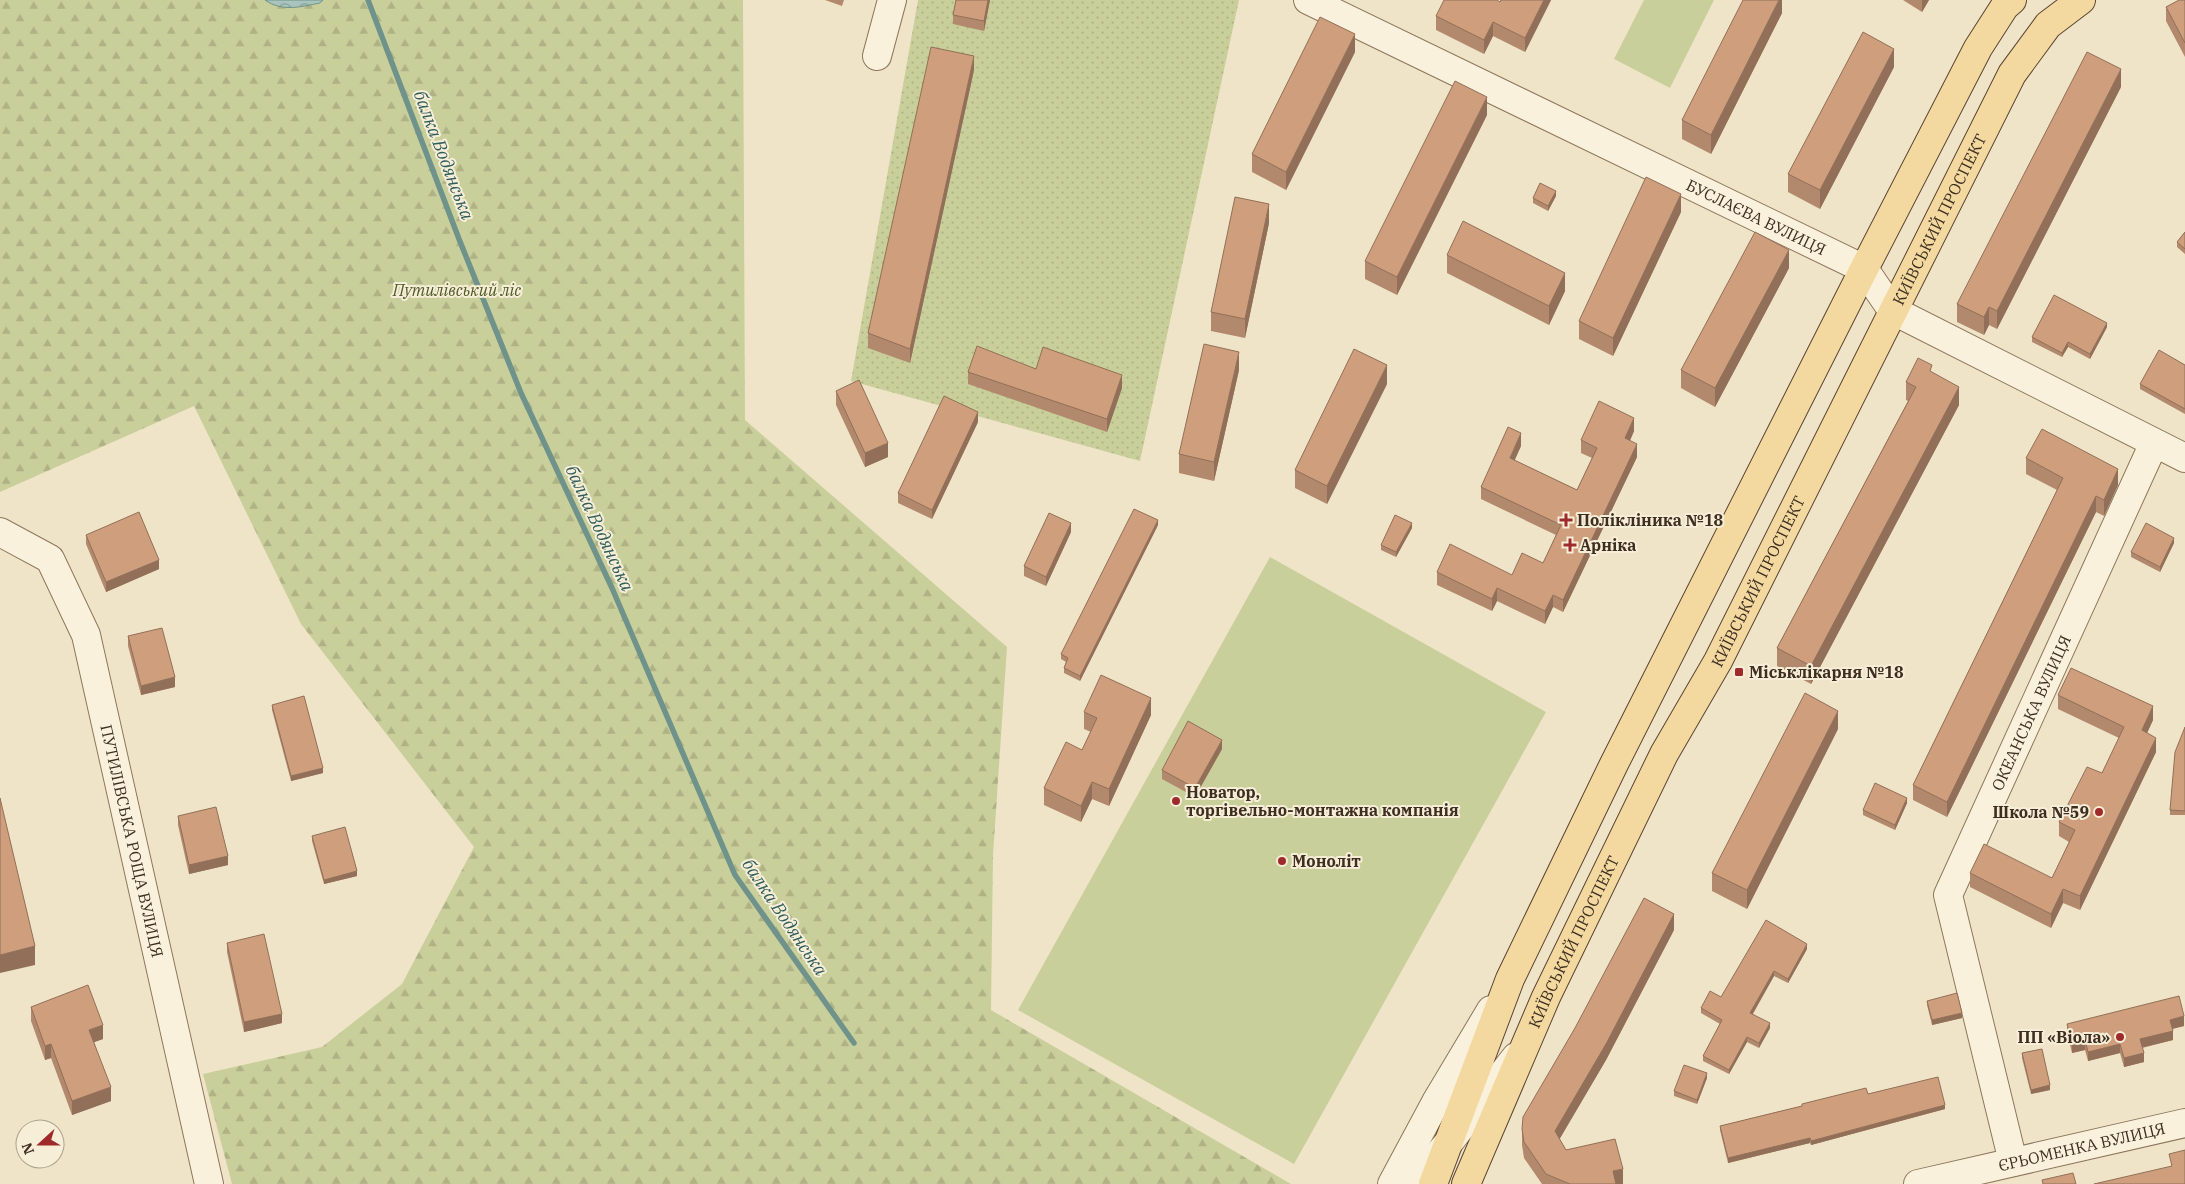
<svg xmlns="http://www.w3.org/2000/svg" width="2185" height="1184" font-family="'IBM Plex Serif',serif">
<defs>
<pattern id="grass-dots" width="8" height="8" patternUnits="userSpaceOnUse" patternTransform="scale(1.25)"><rect width="8" height="8" fill="#c9cf9b"/><path d="M2 2h.1M6 6h.1" fill="none" stroke="#aeb285" stroke-width="1.8" stroke-linecap="round"/></pattern>
<pattern id="forest-firs" width="22" height="20" patternUnits="userSpaceOnUse" patternTransform="scale(1.25)"><rect width="22" height="20" fill="#c9cf9b"/><path d="M5 1l3.5 6h-7zM16 11l3.5 6h-7z" fill="#aeb285"/></pattern>
<pattern id="water-waves" width="16" height="10" patternUnits="userSpaceOnUse" patternTransform="scale(1.25)"><rect width="16" height="10" fill="#a9c4bc"/><path d="M0 5q4-4 8 0t8 0" fill="none" stroke="#8ba098"/></pattern>
</defs>
<rect width="100%" height="100%" fill="#f0e4c8"/>
<path fill="url(#grass-dots)" d="M918,0H1239L1140,461L851,381Z"/>
<path fill="url(#forest-firs)" d="M0,0H743L745,420L1007,647L993,855L991,1010L1291,1184H232L203,1074L322,1047L402,984L474,847L301,624L194,406L0,492Z"/>
<path fill="#c9cf9b" d="M1644,0H1714L1670,88L1614,59Z
M1270,557L1546,712L1294,1164L1018,1010Z"/>
<path fill="url(#water-waves)" stroke="#6f938a" d="M265,0H323L320,3C300,7 282,12 265,0Z"/>
<g fill="none" stroke-linecap="round" stroke-linejoin="round">
<path stroke="#6f938a" stroke-width="5.5" d="M368,0L459,239L521,393L612,588L735,875L854,1043"/>
<g stroke="#8d765c" stroke-width="30">
<g id="minor">
<path id="s1" d="M1308,0L1864,269L1892,310L2185,458"/>
<path d="M877,56L892,0"/>
<path id="s2" d="M0,532L50,559L86,635L209,1184"/>
<path id="s3" d="M2013,1162L1948,895L2154,443"/>
<path d="M1392,1184L1436,1102L1491,1010"/>
<path d="M1413,1184L1450,1141L1516,1057"/>
<path id="s4" d="M1918,1184L2185,1123"/>
</g>
</g>
<g stroke="#5b4430" stroke-width="30">
<g id="major">
<path d="M1433,1184L1510,979L1614,764L1864,269L1978,48L2005,6L2012,0"/>
<path id="s5" d="M1466,1184L1546,997L1664,754L1718,661L2012,74L2048,25L2081,0"/>
</g>
</g>
<use href="#minor" stroke="#faf1dc" stroke-width="28"/>
<use href="#major" stroke="#f3d9a0" stroke-width="28"/>
</g>
<path fill="#b2896c" d="M825,0H844L842,6Z
M956,0H990L984,31L953,24V15Z
M1501,0H1551L1525,52L1493,36L1484,54L1436,30V16L1500,2Z
M1782,0V13L1711,154L1682,139V120Z
M1903,0H1929L1922,12Z
M2185,0V57L2166,21V7Z
M1355,52L1286,190L1252,172V154Z
M1894,67L1820,209L1788,192V174Z
M974,70L910,363L868,348V333Z
M2121,87L1997,329L1989,325L1984,335L1957,322V304Z
M1487,115L1397,295L1365,279V261Z
M1556,196L1548,211L1533,203V198Z
M1681,212L1613,356L1579,339V321Z
M1269,223L1245,338L1211,331V312Z
M2185,232V254L2177,247V242Z
M1447,255L1565,291L1549,325L1447,273Z
M1789,268L1715,407L1681,388V370Z
M2107,327L2090,359L2068,347L2062,357L2032,342V337Z
M2185,365V414L2140,389V384Z
M1036,369L1122,388L1107,432L968,384V372Z
M1239,370L1214,481L1179,473V454Z
M1932,373L1959,405L1811,684L1777,666V648L1908,401L1906,400V382Z
M1387,384L1327,504L1295,488V470Z
M836,391L888,457L865,467L836,405Z
M978,422L932,519L898,503V493Z
M1634,431L1630,441L1637,457L1563,612L1553,607L1545,624L1497,601L1492,611L1437,585V572L1512,575L1543,563L1556,535L1481,499V487L1521,446L1514,460L1577,490L1592,458L1581,453V440Z
M2026,458L2118,485L2104,516L2096,512L1947,817L1913,800V785L2057,490L2026,474Z
M1158,525L1080,681L1064,673V668L1066,662L1061,659V654Z
M1412,528L1396,557L1381,550V545Z
M1071,532L1046,586L1024,576V566Z
M86,535L159,569L106,592L86,544Z
M2174,543L2160,572L2131,557V552Z
M128,636L175,687L141,695L128,646Z
M2058,695L2153,720L2147,733L2156,752L2080,910L2063,903L2051,928L1970,887V873L2052,878L2069,842L2059,836V822L2102,773L2119,738L2058,709Z
M272,705L323,773L291,781L272,710Z
M1084,712L1151,715L1109,806L1092,799L1081,822L1044,805V788L1082,750L1091,732L1084,729Z
M2185,727V815H2170V810Z
M1838,729L1747,909L1712,891V873Z
M1222,749L1195,797L1162,779V770Z
M1907,803L1895,830L1863,815V810Z
M178,816L228,865L189,874L178,825Z
M312,836L357,876L324,884L312,841Z
M1674,930L1606,1060L1559,1139L1566,1150L1623,1184H1542L1524,1158L1522,1145V1129Z
M227,943L282,1023L244,1032L227,952Z
M1807,949L1788,983L1774,976L1753,1014L1770,1028L1759,1048L1747,1042L1729,1074L1703,1061V1056L1720,1024L1701,1013V1008Z
M1927,1001L1962,1018L1932,1025L1927,1005Z
M31,1007L103,1039L94,1042L111,1101L72,1115L51,1058L45,1060L31,1021Z
M2067,1024L2184,1026L2173,1029V1040L2142,1048L2144,1062L2124,1067L2120,1053L2088,1061L2085,1050L2072,1053L2067,1033Z
M2022,1053L2050,1090L2031,1094L2022,1058Z
M1707,1078L1697,1104L1674,1096V1091Z
M1868,1094L1945,1109L1811,1145L1810,1143L1728,1163L1720,1130V1126L1802,1106V1104Z"/>
<path fill="#916f58" d="M988,0H990L984,31V21Z
M1544,0H1551L1525,52V38Z
M1779,0H1782V13L1711,154V135Z
M1922,0H1929L1922,12Z
M1493,22V36L1484,54V40Z
M1355,34V52L1286,190V172Z
M1894,49V67L1820,209V190Z
M974,56V70L910,363V349Z
M2121,69V87L1997,329V311Z
M1487,97V115L1397,295V277Z
M1556,191V196L1548,211V206Z
M1681,194V212L1613,356V338Z
M1269,204V223L1245,338V319Z
M1789,250V268L1715,407V388Z
M1565,273V291L1549,325V306Z
M1989,307V325L1984,335V317Z
M2107,323V327L2090,359V354Z
M2068,342V347L2062,357V353Z
M1239,352V370L1214,481V462Z
M1387,365V384L1327,504V486Z
M1122,375V388L1107,432V419Z
M1959,387V405L1811,684V666Z
M978,412V422L932,519V510Z
M1634,418V431L1625,451V438Z
M1521,433V446L1510,471V458Z
M888,443V457L865,467V453Z
M1637,444V457L1563,612V600Z
M2118,469V485L2104,516V500Z
M2096,496V512L1947,817V802Z
M1158,520V525L1080,681V676Z
M1071,523V532L1046,586V577Z
M1412,523V528L1396,557V552Z
M2174,538V543L2160,572V567Z
M159,560V569L106,592V582Z
M1497,588V601L1492,611V599Z
M1553,595V607L1545,624V611Z
M175,677V687L141,695V686Z
M1151,698V715L1109,806V789Z
M2153,706V720L2142,744V730Z
M1838,711V729L1747,909V890Z
M2156,738V752L2080,910V896Z
M1222,740V749L1195,797V788Z
M323,768V773L291,781V776Z
M1092,782V799L1081,822V806Z
M1907,798V803L1895,830V825Z
M228,856V865L189,874V865Z
M357,871V876L324,884V880Z
M2063,889V903L2051,928V914Z
M1674,914V930L1606,1060L1555,1147V1131Z
M1807,944V949L1788,983V979Z
M35,946V965L0,973V955Z
M1774,971V976L1750,1018V1013Z
M1962,1013V1018L1932,1025V1020Z
M282,1014V1023L244,1032V1022Z
M2184,1016V1026L2170,1029V1020Z
M1770,1023V1028L1759,1048V1043Z
M103,1025V1039L89,1044V1030Z
M2173,1031V1040L2140,1048V1039Z
M1747,1037V1042L1729,1074V1070Z
M2085,1040V1050L2072,1053V1043Z
M51,1044V1058L45,1060V1046Z
M2120,1044V1053L2088,1061V1052Z
M2144,1053V1062L2124,1067V1058Z
M1707,1073V1078L1697,1104V1100Z
M2050,1085V1090L2031,1094V1090Z
M111,1087V1101L72,1115V1101Z
M1945,1105V1109L1811,1145V1141Z
M1810,1138V1143L1728,1163V1158Z
M1623,1169V1184H1613V1171Z"/>
<path fill="#cf9f7d" stroke="#916f58" d="M956,0H988L984,21L953,15Z
M1444,0H1497L1500,2L1501,0H1544L1525,38L1493,22L1484,40L1436,16Z
M1743,0H1779L1711,135L1682,120Z
M2179,0H2185V43L2166,7Z
M1320,17L1355,34L1286,172L1252,154Z
M1863,32L1894,49L1820,190L1788,174Z
M931,47L974,56L910,349L868,333Z
M2087,52L2121,69L1997,311L1989,307L1984,317L1957,304Z
M1455,81L1487,97L1397,277L1365,261Z
M1646,177L1681,194L1613,338L1579,321Z
M1540,183L1556,191L1548,206L1533,198Z
M1235,197L1269,204L1245,319L1211,312Z
M1463,221L1565,273L1549,306L1447,255Z
M1755,232L1789,250L1715,388L1681,370Z
M2185,232V249L2177,242Z
M2054,295L2107,323L2090,354L2068,342L2062,353L2032,337Z
M1204,344L1239,352L1214,462L1179,454Z
M977,346L1036,369L1043,347L1122,375L1107,419L968,372Z
M1354,349L1387,365L1327,486L1295,470Z
M2159,350L2185,365V409L2140,384Z
M1918,358L1932,365L1930,371L1959,387L1811,666L1777,648L1916,387L1906,382Z
M859,380L888,443L865,453L836,391Z
M944,396L978,412L932,510L898,493Z
M1599,401L1634,418L1625,438L1637,444L1563,600L1553,595L1545,611L1497,588L1492,599L1437,572L1450,544L1512,575L1522,553L1543,563L1561,525L1481,487L1508,427L1521,433L1510,458L1577,490L1597,448L1581,440Z
M2042,429L2118,469L2104,500L2096,496L1947,802L1913,785L2063,478L2026,458Z
M1134,509L1158,520L1080,676L1064,668L1068,658L1061,654Z
M139,512L159,560L106,582L86,535Z
M1049,513L1071,523L1046,577L1024,566Z
M1395,515L1412,523L1396,552L1381,545Z
M2146,523L2174,538L2160,567L2131,552Z
M162,628L175,677L141,686L128,636Z
M2071,668L2153,706L2142,730L2156,738L2080,896L2063,889L2051,914L1970,873L1984,844L2052,878L2075,830L2059,822L2087,767L2102,773L2124,727L2058,695Z
M1101,675L1151,698L1109,789L1092,782L1081,806L1044,788L1066,742L1082,750L1097,718L1084,712Z
M1805,693L1838,711L1747,890L1712,873Z
M304,696L323,768L291,776L272,705Z
M1188,721L1222,740L1195,788L1162,770Z
M2185,727V811L2170,810L2175,752Z
M1875,783L1907,798L1895,825L1863,810Z
M0,798L35,946L0,955Z
M216,807L228,856L189,865L178,816Z
M345,827L357,871L324,880L312,836Z
M1644,898L1674,914L1606,1044L1555,1131L1566,1150L1615,1139L1623,1169L1613,1171L1616,1184H1570L1546,1174L1524,1142L1522,1129L1523,1117L1575,1028Z
M1766,920L1807,944L1788,979L1774,971L1750,1013L1770,1023L1759,1043L1747,1037L1729,1070L1703,1056L1722,1020L1701,1008L1710,991L1721,997Z
M264,934L282,1014L244,1022L227,943Z
M88,985L103,1025L89,1030L111,1087L72,1101L51,1044L45,1046L31,1007Z
M1957,993L1962,1013L1932,1020L1927,1001Z
M2179,996L2184,1016L2170,1020L2173,1031L2140,1039L2144,1053L2124,1058L2120,1044L2088,1052L2085,1040L2072,1043L2067,1024Z
M2042,1049L2050,1085L2031,1090L2022,1053Z
M1684,1065L1707,1073L1697,1100L1674,1091Z
M1938,1077L1945,1105L1811,1141L1810,1138L1728,1158L1720,1126L1802,1106V1104L1866,1088L1868,1094Z
M2185,1150V1184H2094L2172,1166L2169,1154Z
M2073,1173L2076,1184H2043L2042,1180Z"/>
<g fill="#9e2a2b" stroke="#f7eed8" stroke-width="2">
<path d="M1563.5 512.5h5v5h5v5h-5v5h-5v-5h-5v-5h5z"/>
<path d="M1567.5 537.5h5v5h5v5h-5v5h-5v-5h-5v-5h5z"/>
<rect x="1734" y="667" width="10" height="10" rx="2.5"/>
<circle cx="1176" cy="801" r="5"/>
<circle cx="2099" cy="812" r="5"/>
<circle cx="1282" cy="861" r="5"/>
<circle cx="2120" cy="1037" r="5"/>
</g>
<g text-anchor="middle" dominant-baseline="central" stroke-width="4" stroke-linejoin="round" paint-order="stroke">
<g font-size="16" fill="#3d2e20" stroke="#f7eed8">
<text stroke="none"><textPath href="#s1" startOffset="498">БУСЛАЄВА ВУЛИЦЯ</textPath></text>
<text stroke="none"><textPath href="#s5" startOffset="1075">КИЇВСЬКИЙ ПРОСПЕКТ</textPath></text>
<text stroke="none"><textPath href="#s5" startOffset="670">КИЇВСЬКИЙ ПРОСПЕКТ</textPath></text>
<text stroke="none"><textPath href="#s3" startOffset="475">ОКЕАНСЬКА ВУЛИЦЯ</textPath></text>
<text stroke="none"><textPath href="#s2" startOffset="352">ПУТИЛІВСЬКА РОЩА ВУЛИЦЯ</textPath></text>
<text stroke="none"><textPath href="#s5" startOffset="265">КИЇВСЬКИЙ ПРОСПЕКТ</textPath></text>
<text stroke="none"><textPath href="#s4" startOffset="168">ЄРЬОМЕНКА ВУЛИЦЯ</textPath></text>
</g>
<g font-size="16" font-style="italic" fill="#4d5a26" stroke="#f7eed8">
<text x="457" y="290">Путилівський ліс</text>
</g>
<g font-size="16" font-weight="bold" fill="#3d2e20" stroke="#f7eed8" text-anchor="start">
<text x="1577" y="520">Полікліника №18</text>
<text x="1580" y="545">Арніка</text>
<text x="1749" y="672">Міськлікарня №18</text>
<text x="1186" y="792">Новатор,<tspan x="1186" dy="18">торгівельно-монтажна компанія</tspan></text>
<text x="2089" y="812" text-anchor="end">Школа №59</text>
<text x="1292" y="861">Моноліт</text>
<text x="2110" y="1037" text-anchor="end">ПП «Віола»</text>
</g>
<g font-size="18" font-style="italic" fill="#2f5d5a" stroke="#f7eed8">
<text transform="translate(444 155) rotate(69)">балка Водянська</text>
<text transform="translate(600 528) rotate(65)">балка Водянська</text>
<text transform="translate(785 917) rotate(56)">балка Водянська</text>
</g>
</g>
<g transform="translate(40 1144) rotate(249)"><circle r="24" fill="#f7eed8" stroke="#ada18e"/>
<path d="M0-4L9 19L0 12L-9 19Z" fill="#9e2a2b"/>
<text y="-8" font-size="14" font-weight="bold" text-anchor="middle" fill="#3d2e20">N</text>
</g>
</svg>
